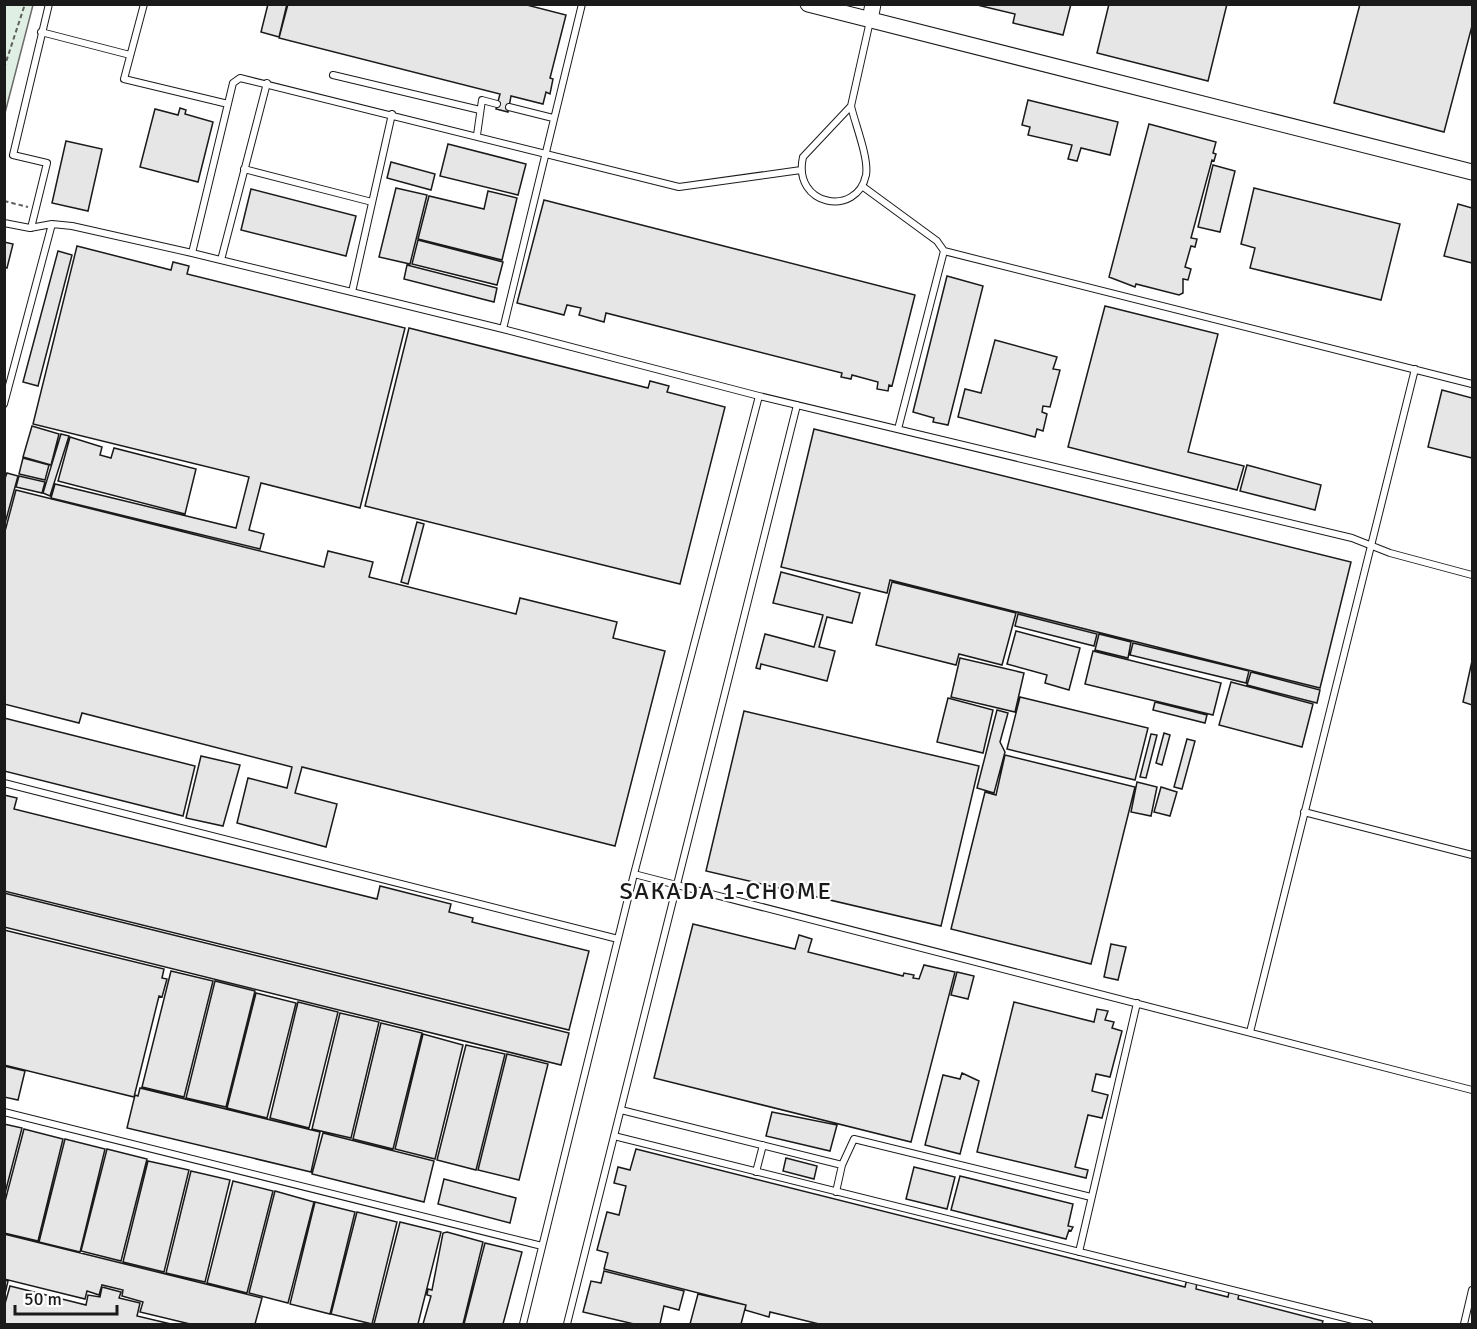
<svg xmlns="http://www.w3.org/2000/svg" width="1477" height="1329" font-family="Signika,sans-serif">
<rect width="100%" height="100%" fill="#fff"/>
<path fill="#e0efe3" stroke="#6a6a6a" stroke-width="1.5" d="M5,4L33,5L5,113L4,5Z"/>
<path fill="#e6e6e6" stroke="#1a1a1a" stroke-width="1.5" d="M268,4H287L279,37L261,32Z
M288,4H523L566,15L550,78L553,79L550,94L546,92L543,104L511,96L508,112L496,109L500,94L279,38Z
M973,4H1071L1063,35L1013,23L1015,14Z
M1109,4H1227L1208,81L1097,53Z
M1360,4H1472V26L1444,132L1334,103Z
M1028,100L1118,122L1110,155L1081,148L1077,161L1068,159L1072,145L1028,135L1030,127L1022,125Z
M180,108L186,110L185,114L213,122L198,182L140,167L155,109L178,115Z
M1149,124L1216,142L1213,153L1216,154L1214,161L1212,160L1191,238L1197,239L1195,247L1191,246L1185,267L1191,269L1188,280L1183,279V293L1179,295L1136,284L1135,287L1109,277Z
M66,141L102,149L88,211L52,203Z
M448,144L526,164L518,195L440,176Z
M391,162L435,174L431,190L387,178Z
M1213,165L1235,171L1220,232L1198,227Z
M396,188L427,195L410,264L379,257Z
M1254,188L1400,224L1381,300L1250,268L1255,248L1241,244Z
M251,189L356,216L346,256L241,230Z
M488,191L517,198L502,260L418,239L429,196L484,209Z
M544,200L915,295L892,386L889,385L888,391L877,389L878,382L852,375L851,379L841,377L842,373L606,313L604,322L579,315L581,308L567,305L564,315L517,303Z
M1458,204L1472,208V263L1444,256Z
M418,240L503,262L497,285L412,264Z
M4,242L13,244L7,268L4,267Z
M77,246L171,270L173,262L189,266L187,274L405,328L360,508L261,483L249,530L264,534L260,549L51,498L55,484L236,528L249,477L33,424Z
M58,251L72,255L38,386L23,382Z
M407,265L497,288L494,302L404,279Z
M947,276L983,286L948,425L933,422L934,418L913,412Z
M1105,306L1218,334L1188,452L1244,466L1237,490L1068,447Z
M409,328L648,388L650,381L669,386L667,392L725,407L680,584L365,506Z
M995,340L1057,357L1053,369L1060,370L1050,407L1043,406L1042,412L1047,414L1043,431L1037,429L1035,437L958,417L965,389L981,393Z
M1442,390L1472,398V458L1428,447Z
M32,426L59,434L51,465L23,457Z
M814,429L1351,562L1320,688L890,580L887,593L781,567Z
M61,434L69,436L50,496L43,493Z
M70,437L102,447L100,455L111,458L114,448L196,469L185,514L58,481Z
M23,458L49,465L45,480L19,474Z
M1247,465L1321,485L1315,510L1240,491Z
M7,473L18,476L4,527V481Z
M19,476L45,482L42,493L16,487Z
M16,490L324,567L328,551L373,562L369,577L516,614L520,598L617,622L613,638L665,651L615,846L302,767L295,793L337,804L326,847L237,823L248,778L287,788L292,767L82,713L79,723L4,704V535Z
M417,522L424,524L408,584L401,582Z
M781,572L860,593L852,623L827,617L819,647L835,651L827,681L761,664L760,669L756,668L765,634L814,647L823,615L773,603Z
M892,582L1016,613L1002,665L959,654L956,665L876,645Z
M1018,614L1097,634L1094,646L1015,626Z
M1016,631L1080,648L1069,690L1045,683L1047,675L1007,664Z
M1099,634L1131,642L1128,658L1095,650Z
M1133,643L1249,671L1246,683L1130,655Z
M1093,651L1221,683L1213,715L1085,684Z
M960,658L1024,673L1015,712L951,697Z
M1472,661V705L1463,702Z
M1251,672L1320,690L1317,703L1247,685Z
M1231,682L1313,704L1302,747L1219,725Z
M1020,697L1148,728L1135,780L1007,749Z
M948,698L993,710L983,753L937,742Z
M1155,702L1207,715L1205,723L1153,710Z
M997,710L1008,713L1000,742L1005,752L994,793L977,788Z
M744,711L979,766L941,926L706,871Z
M4,718L195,766L183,816L4,771Z
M1164,733L1170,735L1162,765L1156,763Z
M1151,734L1157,735L1146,778L1140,777Z
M1187,739L1195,741L1182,789L1174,787Z
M1005,755L1135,787L1091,964L951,929L985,792L996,795Z
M201,756L240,765L223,826L186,818Z
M1137,782L1157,787L1151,816L1131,812Z
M1161,787L1177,792L1170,816L1154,812Z
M4,795L17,798L14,809L377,899L380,886L451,904L449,912L473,918L472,922L589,951L569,1030L4,891Z
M4,893L569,1033L561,1065L4,927Z
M693,924L795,949L799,935L812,939L808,952L903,976L904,973L914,975L913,978L919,979L924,965L955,972L911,1142L654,1078Z
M4,930L164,969L162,978L167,979L162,997L159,996L134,1097L4,1065Z
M1111,944L1126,947L1118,980L1104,977Z
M171,971L213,981L184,1097L142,1087Z
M957,972L974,976L968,999L951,995Z
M215,981L255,991L226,1107L186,1098Z
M256,993L296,1003L267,1118L227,1108Z
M298,1002L338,1012L309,1128L270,1118Z
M1014,1002L1094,1022L1097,1009L1108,1011L1105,1020L1114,1022L1112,1028L1122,1031L1110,1077L1096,1074L1092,1091L1108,1095L1102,1118L1088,1115L1075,1167L1088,1170L1086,1178L977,1152Z
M340,1013L379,1022L351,1138L312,1129Z
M381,1023L422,1033L393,1149L353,1139Z
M423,1034L463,1045L435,1159L395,1149Z
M466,1045L505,1054L476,1170L437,1160Z
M507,1054L548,1064L519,1180L478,1170Z
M4,1066L25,1071L18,1100L4,1097Z
M962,1073L979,1081L960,1154L925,1145L943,1075L960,1079Z
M140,1088L320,1132L311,1172L127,1128L135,1095L138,1096Z
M772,1112L837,1125L830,1151L766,1136Z
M4,1124L22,1128L4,1197Z
M24,1129L63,1139L38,1241L4,1233V1205Z
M323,1133L434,1161L424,1202L312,1174Z
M65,1139L105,1149L80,1252L39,1242Z
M107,1149L147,1159L121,1261L81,1251Z
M636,1149L1185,1287L1187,1279L1197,1282L1196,1289L1228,1297L1229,1292L1239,1294L1238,1299L1323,1321L1322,1324H819L770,1312L769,1317L745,1310L746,1305L604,1269L608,1253L597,1250L607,1212L619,1215L626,1186L614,1183L618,1167L630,1170Z
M786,1158L817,1166L814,1179L783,1171Z
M148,1161L189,1170L164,1272L123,1262Z
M914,1167L955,1177L947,1209L906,1199Z
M191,1171L230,1180L205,1282L166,1273Z
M960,1176L1073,1204L1068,1226L1073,1227L1071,1231L1069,1230L1066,1239L951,1210Z
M444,1179L516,1198L510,1223L438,1204Z
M233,1181L273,1191L247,1293L207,1283Z
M275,1191L314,1202L288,1303L249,1293Z
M315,1202L355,1212L330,1314L290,1304Z
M357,1212L397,1222L372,1324L331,1314Z
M400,1222L441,1232L418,1324H374Z
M447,1232L483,1242L463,1324H423L431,1296L427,1295L428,1289L432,1290L443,1233Z
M4,1234L262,1298L255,1324H190L140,1312L143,1302L122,1296L123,1290L102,1285L99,1295L87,1291L85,1299L4,1279Z
M485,1243L522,1252L503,1324H464Z
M604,1271L684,1291L679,1310L664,1306L660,1324H634L583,1312L591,1281L601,1283Z
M4,1280L8,1281L4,1298Z
M10,1286L86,1305L88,1295L100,1297L102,1287L121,1292L119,1298L140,1303L137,1316L171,1324H4V1307Z
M698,1294L746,1305L741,1324H690Z"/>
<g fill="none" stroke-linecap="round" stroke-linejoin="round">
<g stroke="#1a1a1a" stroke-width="8">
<path id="service" d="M144,4L124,79L228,104
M41,32L130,55
M333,75L480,110
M851,106C855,124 869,158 866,175C857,218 792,206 803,157Z
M851,106L870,21
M509,107L553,118
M477,135L482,100L497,104
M244,169L372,202
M862,186L937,241L944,251L1472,384
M4,223L30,228L52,224L72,226L192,253L503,329L759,396L1352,538L1390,553L1472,575
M31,228L47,163L13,155L49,4
M192,253L233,83L240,78L679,187L801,170
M221,260L267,83
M352,292L392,114
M503,329L582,4
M4,404L52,224
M898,429L944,251
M4,783L618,939
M1304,812L1472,855
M634,874L1472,1090
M1250,1032L1415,369
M621,1110L842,1165
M4,1112L542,1246
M614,1136L1369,1324
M756,1172L763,1145
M836,1192L842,1165L854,1139L1091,1197
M1079,1252L1137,1003
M523,1324L634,874L759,396
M567,1324L797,405
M1464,1324L1472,1290"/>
</g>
<g stroke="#1a1a1a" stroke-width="17">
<path id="tertiary" d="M808,4L1472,172
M870,20L873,4"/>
</g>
<path stroke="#5f5f5f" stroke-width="2" stroke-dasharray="4.5 3" stroke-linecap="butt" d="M4,68L25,4
M4,201L28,207"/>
<use href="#service" stroke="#fff" stroke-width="6"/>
<use href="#tertiary" stroke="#fff" stroke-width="15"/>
</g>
<g text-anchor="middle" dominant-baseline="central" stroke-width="4.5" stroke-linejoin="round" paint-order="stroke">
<g font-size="24" letter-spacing="1.5" fill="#1a1a1a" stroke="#fff">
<text x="726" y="891">SAKADA 1-CHOME</text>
</g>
</g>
<rect width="1477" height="1329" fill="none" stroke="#1a1a1a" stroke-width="12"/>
<path d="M15 1305v9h102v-9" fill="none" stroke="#1a1a1a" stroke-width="3"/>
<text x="24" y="1305" font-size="18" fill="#1a1a1a" stroke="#ffffff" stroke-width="4.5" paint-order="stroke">50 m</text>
</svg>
